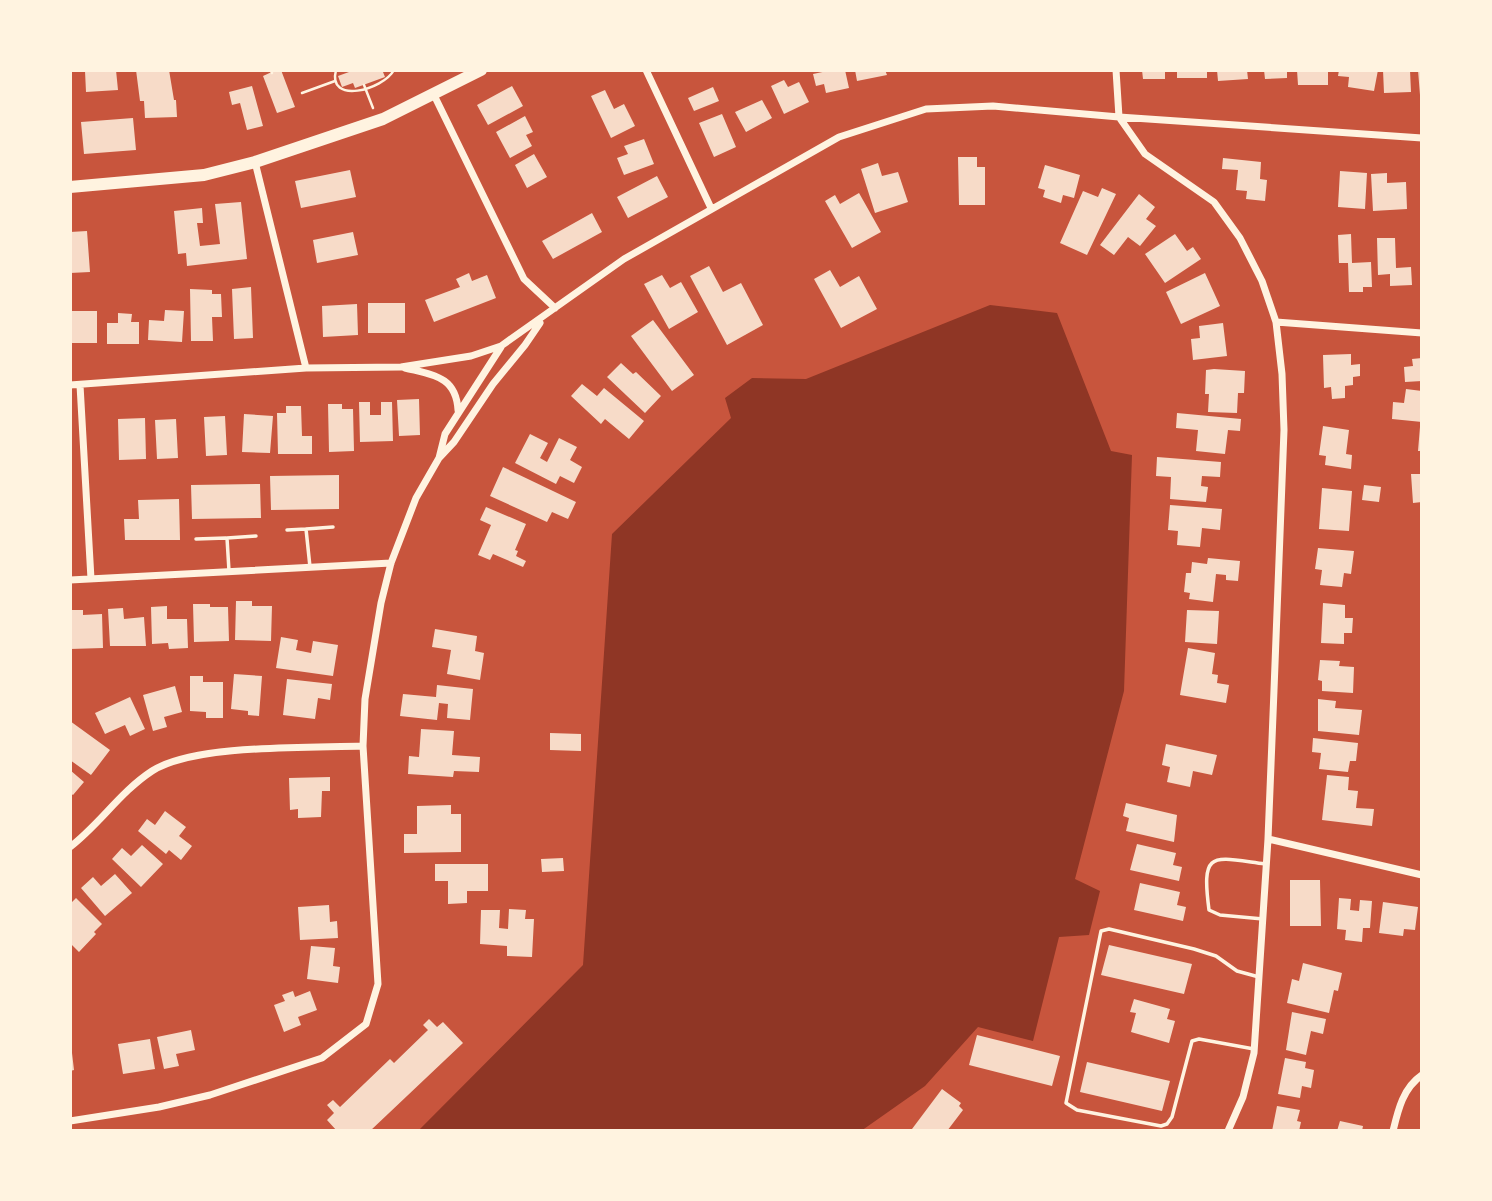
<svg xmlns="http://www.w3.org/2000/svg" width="1492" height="1201" font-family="'Source Sans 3',sans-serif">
<rect width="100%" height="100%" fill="#c8553d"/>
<path fill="#8f3625" d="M990,305L1057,313L1111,451L1132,455L1124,691L1075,879L1100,891L1089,935L1059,937L1033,1041L978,1027L925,1086L861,1131H418L583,965L612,534L731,418L725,398L752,378L806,379Z"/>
<path fill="#f7dbc8" d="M116,70L118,90L86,92L85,71Z
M136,70H169L174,100H176L177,117L145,118L144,101H140Z
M276,70H281L295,107L277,113L263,76Z
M348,70H387L383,72L385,77L355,88L353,83L342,87L338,76L349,72Z
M832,70H845L849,88L826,93L824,84L816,86L813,74Z
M855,70H885L887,75L857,81Z
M1142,70H1165V79H1143Z
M1177,70H1207V78H1177Z
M1217,70H1247L1248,79L1218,81Z
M1264,70H1287V78L1265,79Z
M1297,70H1328V85H1298Z
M1339,70H1378L1374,91L1348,87L1349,77L1338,76Z
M1383,70H1410L1411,92L1384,93Z
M1418,70H1422V95H1420Z
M784,80L788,87L799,82L809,102L784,114L771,86Z
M252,86L263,126L247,130L240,103L232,105L229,92Z
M512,86L523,106L488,125L477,105Z
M713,87L719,101L694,111L688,98Z
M605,90L614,109L624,104L635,126L611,138L591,96Z
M762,100L772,118L746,132L735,112Z
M722,114L736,147L714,157L699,123Z
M525,116L533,132L526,135L532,146L510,158L496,132Z
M133,118L136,150L84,154L81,122Z
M644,139L654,164L624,175L617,158L628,154L624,146Z
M534,154L547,177L527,188L515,165Z
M958,157H977V167H985V205H959Z
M1223,158L1261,162L1260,179L1267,180L1265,201L1246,199L1247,191L1236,190L1238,170L1222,169Z
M878,163L882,176L898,172L908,202L875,213L861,169Z
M1045,165L1080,175L1074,198L1063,195L1061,203L1043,197L1045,190L1038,188Z
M350,170L356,197L301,208L295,181Z
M1340,171L1367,173L1365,209L1338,207Z
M1387,173V183L1406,182L1407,209L1373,211L1371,174Z
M657,176L668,197L628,218L617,197Z
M1102,188L1116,194L1087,255L1060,243L1083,191L1098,197Z
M859,193L881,232L852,248L825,201L835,195L840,204Z
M1139,194L1155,207L1146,219L1156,226L1140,246L1128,237L1114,255L1100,245Z
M241,202L247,259L187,266L186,253L178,254L174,211L202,208L203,223H197L200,246L220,244L215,204Z
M592,213L602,232L553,259L542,241Z
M87,231L90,272L70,273V232Z
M353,232L358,255L317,263L313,240Z
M1175,234L1187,251L1193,247L1201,259L1165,283L1145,254Z
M1351,234L1352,263L1371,262L1372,287H1363V292H1349L1348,263H1339L1338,235Z
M1377,238H1395L1396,268L1411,267L1412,285L1390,286V274L1378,275Z
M709,266L723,292L741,283L763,325L727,345L690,276Z
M830,270L840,287L859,276L877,309L841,328L814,279Z
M469,273L472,281L487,275L496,298L434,322L425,300L460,287L456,279Z
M1205,273L1220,306L1181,324L1166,292Z
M662,275L670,288L681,282L698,312L669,329L644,284Z
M251,287L253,338L234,339L232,289Z
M190,289L212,290V294H221L222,317H212L213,341H191Z
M368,303H405V333H368Z
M357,304L358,335L323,337L322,306Z
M165,310L184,311L182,342L148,340L149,320L164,321Z
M70,311H97V343H70Z
M118,313L132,314L131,322H139V344H107V323H118Z
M653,320L694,375L672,391L631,336Z
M1223,323L1227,356L1193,360L1191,339L1200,338L1199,326Z
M1351,354V365L1360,364V376L1353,377V385L1345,386V398L1332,399L1331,387L1324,388L1323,355Z
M1422,358V381L1405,382L1404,367L1413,366L1412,359Z
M621,363L633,374L636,372L661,396L645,413L607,377Z
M1214,369L1245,371L1244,393H1238L1237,413L1208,412L1209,394H1205L1206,370Z
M582,384L597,396L604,388L644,421L629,439L605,419L601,424L571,396Z
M1406,389L1422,391V422L1392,419L1393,402L1404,403Z
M419,399L420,435L399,436L397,400Z
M359,402H370V415H381V402H392L393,441L360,442Z
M328,404H342V409H353L354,451L329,452Z
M286,406H301L302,436H312V454H278L277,413H286Z
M1177,413L1241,419L1240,431L1228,430L1225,454L1196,451L1198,430L1176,428Z
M244,414L273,416L270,453L242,452Z
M225,416L227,455L206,456L204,417Z
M145,418L146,459L119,460L118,419Z
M176,419L178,458L157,459L155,420Z
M1323,426L1349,430L1346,454L1352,455L1351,469L1325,465L1326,456L1319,455Z
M1420,427H1422V451H1418Z
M530,434L548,443L540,458L547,462L559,438L577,447L570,460L582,467L574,483L560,476L556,484L515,463Z
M1157,457L1221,462L1220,477L1202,476L1201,486L1208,487L1206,502L1170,499L1171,477L1156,476Z
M503,467L576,502L568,519L552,512L547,522L490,496Z
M1411,474H1422V502L1413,503Z
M339,475V509L271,510L270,476Z
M260,484L261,518L192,519L191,485Z
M1364,485L1381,487L1379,502L1362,500Z
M1322,488L1352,491L1349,531L1319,529Z
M179,499L180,540H125L124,519H139L138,500Z
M1170,505L1222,509L1220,530L1202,528L1200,547L1177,545L1178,531L1168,530Z
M486,507L526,524L515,550L518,551L516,556L526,561L523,567L493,554L490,560L478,555L491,525L480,520Z
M1318,548L1354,551L1351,574L1344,573L1342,587L1320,585L1322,570L1315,569Z
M1208,558L1240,561L1238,581L1226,580V575L1216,574L1213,602L1189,599L1190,593L1184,592L1186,573H1191L1192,562L1207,564Z
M236,601H252V606H272L271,641L235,640Z
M1323,603L1345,605V618H1353L1352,633H1344V644L1321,643Z
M193,604H210V607H228L229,641L194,642Z
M167,606V619H187L188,648L169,649L168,643L152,644L151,607Z
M123,608L124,619L144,617L146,646H110L108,609Z
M70,610H83V615L102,614L103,648L70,649Z
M1187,610L1219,611L1217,644L1185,642Z
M435,629L477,636L475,651L484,653L480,680L447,674L451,650L432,647Z
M281,637L298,640L296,650L311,653L313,641L338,645L333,676L276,668Z
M1188,648L1215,653L1212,674L1218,675L1217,683L1229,685L1226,703L1180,695Z
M1320,660L1340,661L1339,666L1354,667L1353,693L1322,691V681L1318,680Z
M234,674L262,676L259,716L248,715V711L231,709Z
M190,676H203V682H223V718H206V712L190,711Z
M287,679L332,684L330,700L318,698L315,719L283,715Z
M437,685L473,689L470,720L447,718L448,704L439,703L437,720L400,716L403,694L436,697Z
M175,686L182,712L164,717L167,727L153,731L143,695Z
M130,697L145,729L130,736L125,725L105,734L95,713Z
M1318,699L1336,701L1335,708L1362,710L1359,735L1318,731Z
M70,721L110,750L91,775L70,760Z
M421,729L454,731L452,755L480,757L479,772L454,771L453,777L408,774L409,756L419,757Z
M550,733L581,734V751L550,750Z
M1313,738L1358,743L1356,761H1350L1348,772L1319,769L1321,753L1312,752Z
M1166,744L1217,755L1212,775L1193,771L1190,787L1167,782L1170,767L1162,765Z
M70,770L84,782L73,795L70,793Z
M1327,775L1349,777L1348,790L1358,791L1356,808L1374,809L1372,826L1322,820Z
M330,777V791H322L321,817L298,818V809L290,810L289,778Z
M1126,803L1177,815L1174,842L1126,831L1129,818L1123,816Z
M451,805V814H461V852L404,853V834H417V806Z
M165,811L186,827L179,836L192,846L181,860L169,850L166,854L138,831L147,819L155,825Z
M1137,844L1176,853L1173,865L1182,867L1179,881L1130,870Z
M142,845L163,864L141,887L112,859L122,848L131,856Z
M563,858L564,871L542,872L541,859Z
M435,864H488V891H467V903L448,904V881H435Z
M115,874L132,893L105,916L81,888L93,877L101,886Z
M1290,880H1320L1321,926H1290Z
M1140,883L1180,892L1177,905L1186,907L1183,921L1134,910Z
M76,898L102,924L94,932L96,934L79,952L70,943V904Z
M1339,898L1351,899L1350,910L1359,911L1360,900L1372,901L1370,928H1363L1362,942L1345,940L1346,930L1337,929Z
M1383,902L1418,907L1415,930L1404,929L1403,936L1379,933Z
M329,905L330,922L337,921L338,938L300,940L298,907Z
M509,909L526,910L525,919H534L532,957L507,956V946L480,944L481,910H500L499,928L508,929Z
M1109,945L1192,964L1184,994L1101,975Z
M311,946L335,948L333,966L340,967L338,983L307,979Z
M1303,963L1342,973L1338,991L1334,990L1329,1013L1287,1003L1292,979L1299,981Z
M293,991L295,997L310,991L317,1010L298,1017L301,1025L284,1032L274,1005L285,1001L282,995Z
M1134,999L1170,1009L1167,1019L1175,1021L1169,1043L1131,1032L1136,1013L1130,1012Z
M1292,1012L1326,1019L1323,1034L1311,1031L1306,1055L1286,1050Z
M429,1019L437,1027L443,1022L463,1043L370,1131H337L327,1120L334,1113L327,1105L333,1100L340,1107L390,1059L394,1063L428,1030L423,1025Z
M191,1030L195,1050L176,1054L179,1066L164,1069L157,1037Z
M977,1035L1060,1056L1052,1086L969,1065Z
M150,1039L155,1069L123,1074L118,1044Z
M72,1053L74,1070L70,1071V1054Z
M1285,1058L1306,1062L1305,1068L1314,1070L1311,1088L1302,1086L1300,1098L1278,1094Z
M1087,1062L1170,1081L1162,1111L1080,1092Z
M942,1089L961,1103L959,1106L963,1110L947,1131H915L912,1129Z
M1277,1106L1300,1110L1297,1121L1301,1122L1299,1131H1272Z
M1340,1121L1363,1126L1362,1131H1337Z"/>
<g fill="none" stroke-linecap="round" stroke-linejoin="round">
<path stroke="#fff3e0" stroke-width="2.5" d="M271,70L272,73
M336,70C327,105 383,90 394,70
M364,85L373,108
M302,93L335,81"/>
<path stroke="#fff3e0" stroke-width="3.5" d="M287,530L306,529
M196,539L226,538
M310,567L306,529L333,527
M229,571L227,538L256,536
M1263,919L1220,915L1209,910C1201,849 1212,857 1265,864
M1254,1049L1199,1039L1192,1041L1172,1117L1167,1124L1161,1126L1077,1110L1066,1103L1101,931L1109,929L1194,949L1216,956L1237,971L1259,977"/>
<path stroke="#fff3e0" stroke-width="7" d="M646,70L711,208
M1116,70L1119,117L1145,154L1214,202L1240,238L1262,281L1276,322L1282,374L1284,430L1274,690L1268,839L1254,1053L1243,1097L1228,1131
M434,95L524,279L555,308
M255,162L306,368
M1276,322L1422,333
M405,368C433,375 456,376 458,410
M70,385L306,368L401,367L471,356L501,346L624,259L839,137L926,109L993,106L1119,117L1422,138
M80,385L91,579
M439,458L445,434L501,347
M70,580L391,563
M1268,839L1422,875
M70,847C100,824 120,792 152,771C194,744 310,748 363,746
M70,1121L159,1107L210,1095L322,1058L366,1024L378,984L363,746L365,699L381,603L391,563L416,498L439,458L454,442L493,384L525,345L540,323
M1393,1131C1398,1110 1403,1088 1422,1075"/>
<path stroke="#fff3e0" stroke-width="12" d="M70,187L204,175L255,162L383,119L481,70"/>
</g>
<rect width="1492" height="1201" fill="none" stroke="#fff3e0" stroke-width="144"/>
</svg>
